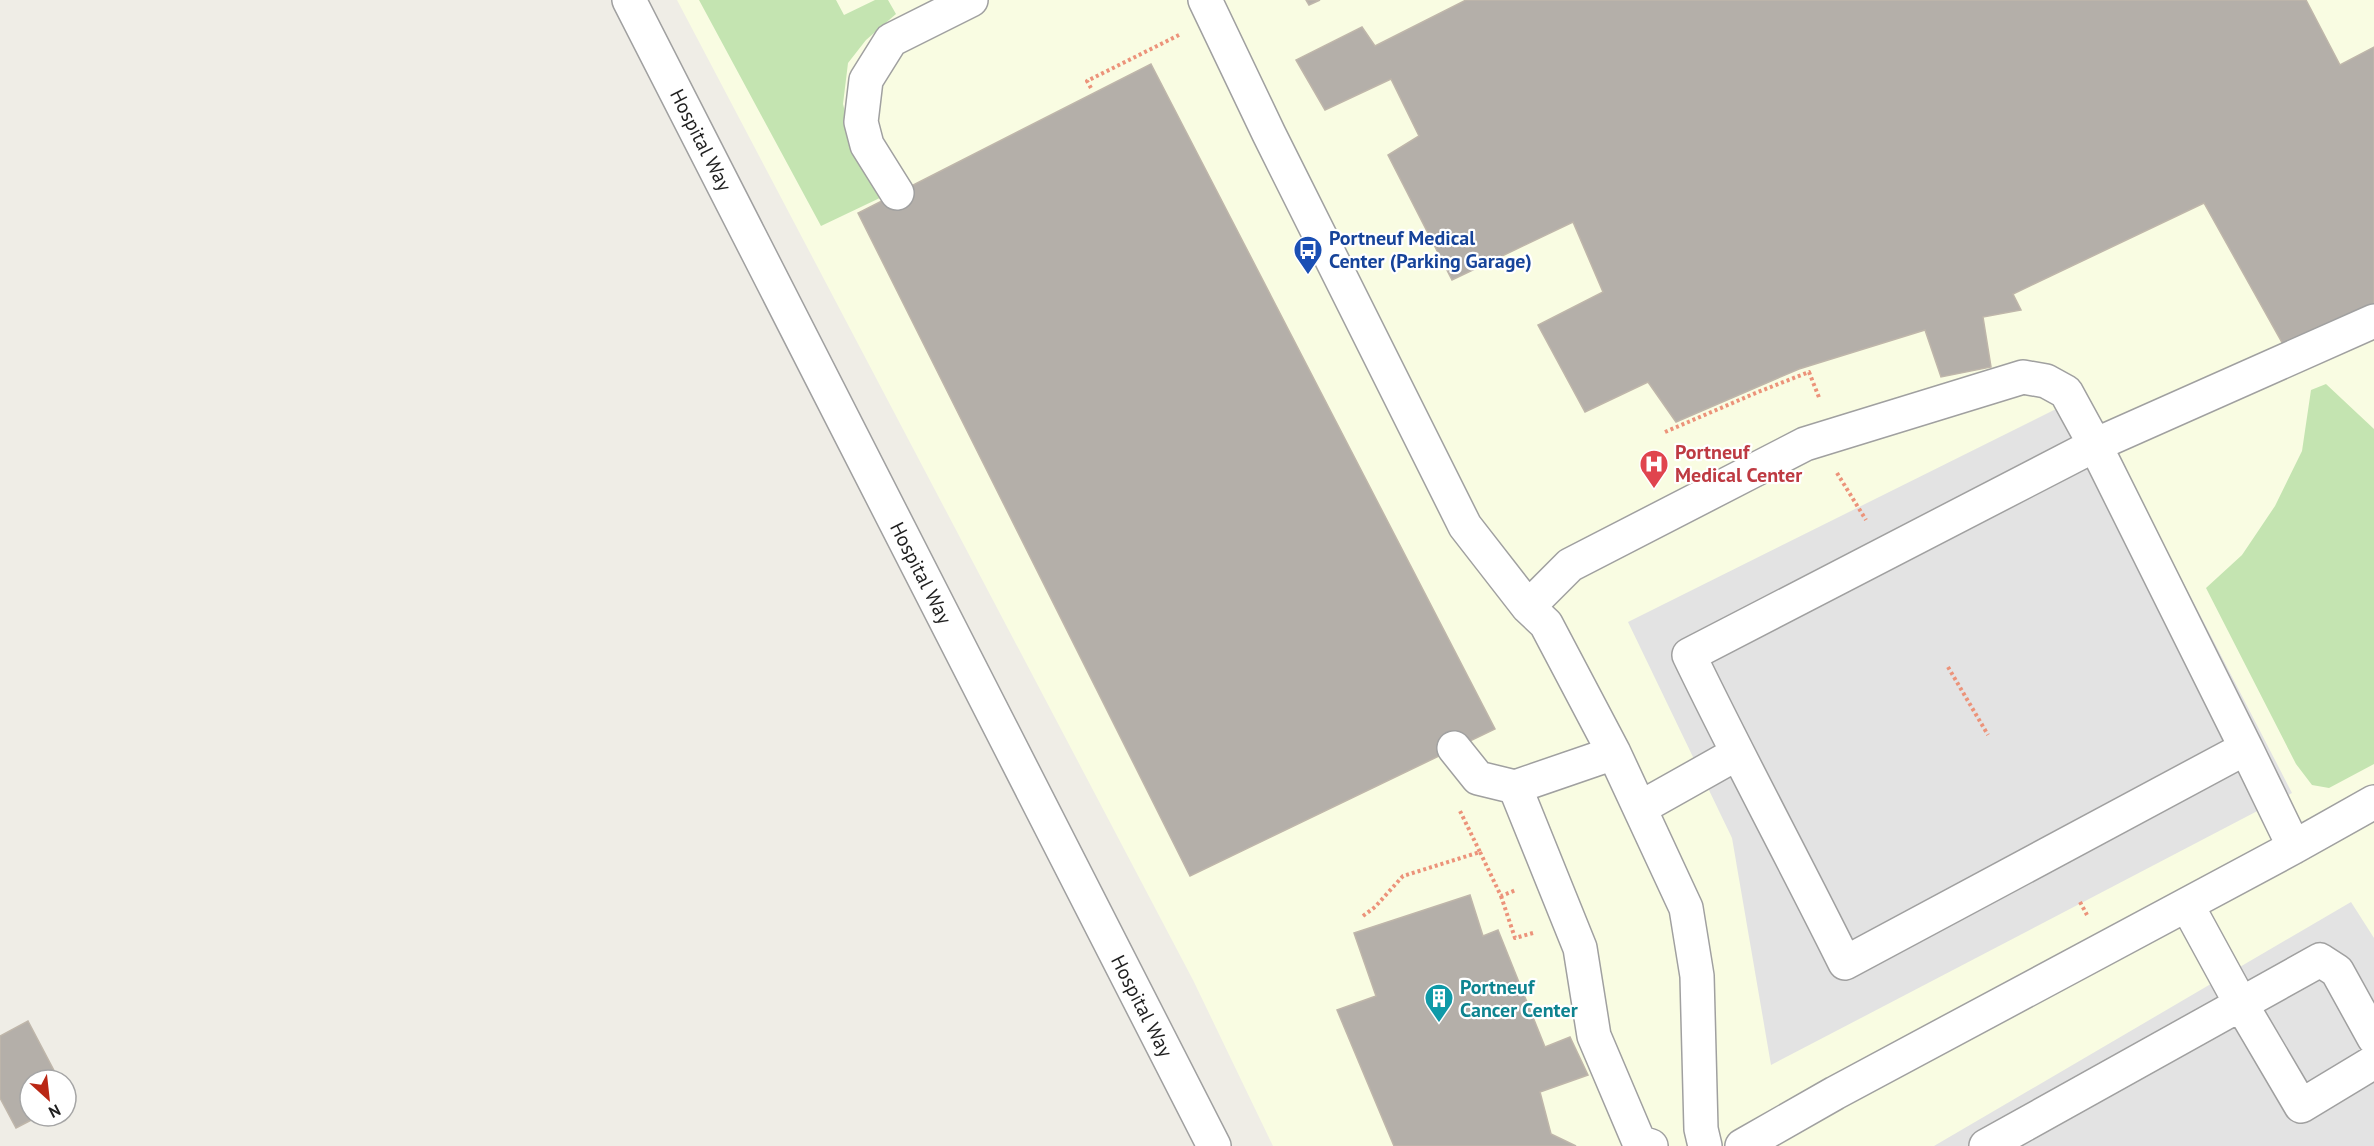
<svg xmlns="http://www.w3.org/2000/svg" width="2374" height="1146" font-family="'PT Sans',sans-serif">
<rect width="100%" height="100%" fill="#efede6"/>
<path fill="#f9fce2" d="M677,0H2374V1146H1273L1193,980Z"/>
<path fill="#c4e4b1" d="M699,0H836L844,15L875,0H888L896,14L866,40L848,63L843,104L850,132L884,196L821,226Z
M2326,384L2374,429V764L2329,788L2312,785L2296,764L2206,588L2242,555L2275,506L2302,451L2311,390Z"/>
<path fill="#e3e3e3" d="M2086,394L2292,793L1771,1065L1732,838L1628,622Z
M2351,902L2374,938V1146H1934Z"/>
<path fill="#b4afa9" stroke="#bfb6aa" stroke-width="1.5" d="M1306,0H1320L1309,5Z
M1466,0H2306L2340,65L2374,47V304L2284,346L2204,203L2013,294L2021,310L1983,317L1991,367L1941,377L1925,330L1799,369L1676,422L1648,382L1585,412L1538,325L1603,292L1573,222L1452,280L1388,155L1419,136L1391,79L1325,110L1296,60L1362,27L1375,46Z
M1151,64L1495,729L1190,876L858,213Z
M1470,895L1483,936L1498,930L1545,1047L1570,1037L1588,1075L1540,1092L1551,1134L1576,1146H1394L1337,1010L1376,996L1354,933Z
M28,1021L59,1080H30V1116H39L16,1128L0,1098V1036Z"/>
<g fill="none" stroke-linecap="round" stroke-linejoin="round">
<g stroke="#a0a0a0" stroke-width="36">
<path id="minor" d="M629,0L1214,1146
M1205,0L1269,134L1465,526L1528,607L1546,624L1614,753L1686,908L1697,976L1701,1129L1705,1146
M897,193L867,145L861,122L866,80L891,40L971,0
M1528,607L1570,565L1805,444L2023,377L2046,381L2066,392L2095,445L2246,748L1845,963C1794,860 1739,759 1689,655L2095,445L2374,321
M1454,748L1478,778L1515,787
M2246,748L2294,847
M1614,753L1515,787L1580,948L1594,1036L1639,1142L1651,1146
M1640,808L1736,754
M2187,905L2241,1004L2301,1106L2374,1062
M1742,1146L1835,1093L2294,847L2374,802
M1986,1146L2320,960L2337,971L2374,1038"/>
</g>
<path stroke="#ec937a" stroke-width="4" stroke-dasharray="3 3" stroke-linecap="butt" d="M1091,88L1087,81L1179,35
M1665,432L1758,392L1809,372L1820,400
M1837,473L1866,520
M1948,667L1988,735
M1480,852L1501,896L1516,890
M1501,896L1515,938L1533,933
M2080,902L2087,915
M1363,916L1375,907L1403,876L1480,852L1460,811"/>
<use href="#minor" stroke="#fff" stroke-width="33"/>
</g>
<defs>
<g id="bus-pin" transform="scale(1.5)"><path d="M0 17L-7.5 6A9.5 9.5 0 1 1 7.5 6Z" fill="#1a4fb4" stroke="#fff"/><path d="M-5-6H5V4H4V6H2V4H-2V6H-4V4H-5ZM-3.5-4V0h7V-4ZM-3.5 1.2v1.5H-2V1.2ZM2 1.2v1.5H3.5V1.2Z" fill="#fff"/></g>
<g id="hospital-pin" transform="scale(1.5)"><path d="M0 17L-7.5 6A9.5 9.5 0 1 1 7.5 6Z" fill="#e0444e" stroke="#fff"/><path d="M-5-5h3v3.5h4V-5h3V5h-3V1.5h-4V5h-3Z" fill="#fff"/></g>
<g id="building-pin" transform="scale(1.5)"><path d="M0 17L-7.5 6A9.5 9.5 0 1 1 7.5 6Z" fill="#0f9aa8" stroke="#fff"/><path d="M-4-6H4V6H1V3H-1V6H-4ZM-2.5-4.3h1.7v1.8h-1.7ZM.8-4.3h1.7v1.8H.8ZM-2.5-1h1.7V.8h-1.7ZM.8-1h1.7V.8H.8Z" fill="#fff"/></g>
</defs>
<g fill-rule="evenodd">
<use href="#bus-pin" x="1308" y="250"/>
<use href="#hospital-pin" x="1654" y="464"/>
<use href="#building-pin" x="1439" y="998"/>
</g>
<g text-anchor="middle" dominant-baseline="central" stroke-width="4.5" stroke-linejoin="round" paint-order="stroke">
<g font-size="20" fill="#1f1f1f" stroke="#fff">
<text transform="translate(701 140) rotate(63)">Hospital Way</text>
<text transform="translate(921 573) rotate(63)">Hospital Way</text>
<text transform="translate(1142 1006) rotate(63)">Hospital Way</text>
</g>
<g font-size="20" font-weight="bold" fill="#164399" stroke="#fff" text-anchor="start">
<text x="1329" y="238">Portneuf Medical<tspan x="1329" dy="23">Center (Parking Garage)</tspan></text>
</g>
<g font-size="20" font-weight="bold" fill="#be3a42" stroke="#fff" text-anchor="start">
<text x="1675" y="452">Portneuf<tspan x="1675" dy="23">Medical Center</tspan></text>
</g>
<g font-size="20" font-weight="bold" fill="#0d838f" stroke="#fff" text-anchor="start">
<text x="1460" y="987">Portneuf<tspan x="1460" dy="23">Cancer Center</tspan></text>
</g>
</g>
<g transform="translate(48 1098) rotate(153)"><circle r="28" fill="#ffffff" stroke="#a5a5a5" stroke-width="1.5"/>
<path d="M0-4.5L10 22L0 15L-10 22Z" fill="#ba2715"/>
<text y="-9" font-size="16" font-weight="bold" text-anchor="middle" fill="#1f1f1f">N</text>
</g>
</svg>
